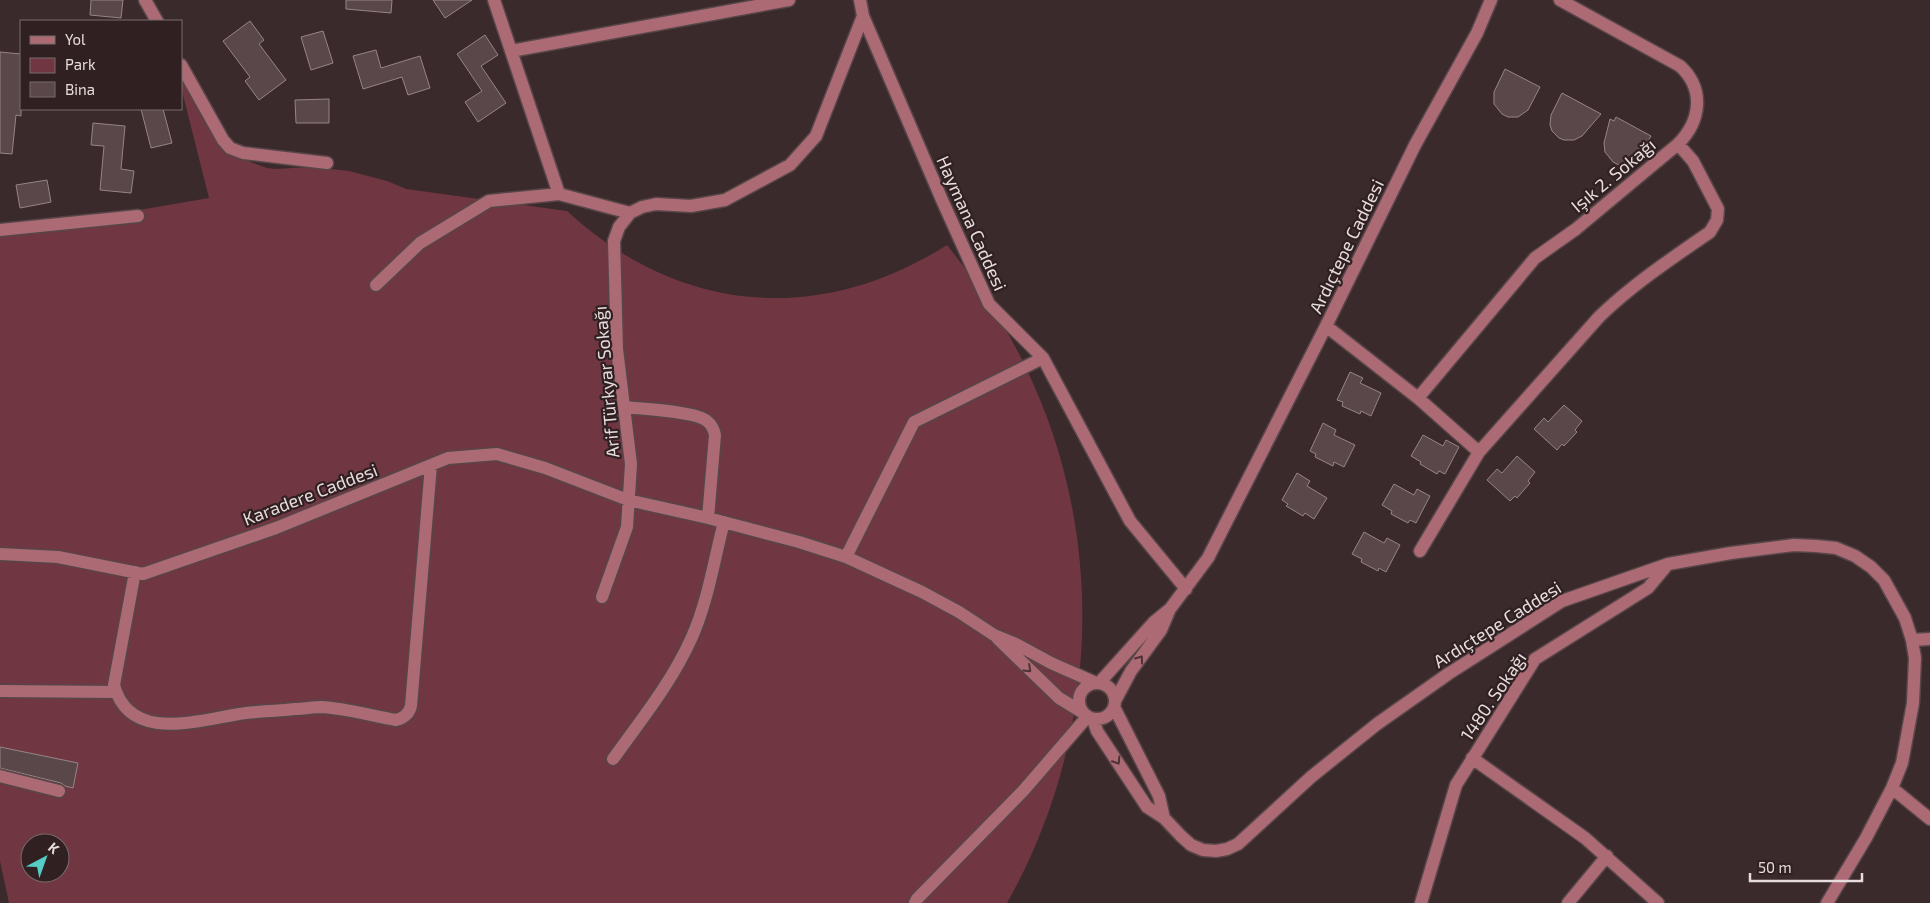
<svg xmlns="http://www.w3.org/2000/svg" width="1930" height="903" font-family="'Exo 2',sans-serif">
<rect width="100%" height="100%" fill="#3b2a2c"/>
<path fill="#703742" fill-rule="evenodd" d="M181,73L243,156L250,162L267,168L275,169L311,167L349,171L387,181L406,189L567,211C679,314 819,326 947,245C977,283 1004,322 1025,366C1108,536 1100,738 1007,903H9L0,861V234L209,198L181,87ZM30,843H60V873H30Z"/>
<path fill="#594749" stroke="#988486" d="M91,0H123L121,18L90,15Z
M346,0H392L391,13L346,9Z
M433,0H472L445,18Z
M250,21L264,40L259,44L286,80L259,100L245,81L250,77L223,41Z
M323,31L333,63L311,70L301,37Z
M485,35L498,55L481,66L506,103L478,122L465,102L482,91L457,54Z
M376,50L381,68L420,56L430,88L408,95L402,77L363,89L353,56Z
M0,52L21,54V116L16,115L12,154L0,153Z
M1505,69L1540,87L1528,110L1518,117H1508L1502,114L1494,104V92Z
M1562,93L1601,114L1582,136L1574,140H1564L1559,138L1552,131L1550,125L1551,115Z
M329,99V123H296L295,100Z
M141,109H163L172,143L151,148Z
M1616,117L1651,136L1639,158L1628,165H1619L1613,162L1605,152L1604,143L1610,119L1614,121Z
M93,123L125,126L121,169L134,171L131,193L100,190L104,146L91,145Z
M47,180L51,202L20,208L16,185Z
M1350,372L1363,378L1360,383L1381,393L1371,416L1361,411L1360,414L1342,406L1343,402L1337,400Z
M1564,405L1582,421L1575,430L1577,432L1564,446L1562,444L1557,450L1534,429L1544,418L1548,422Z
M1323,423L1336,430L1334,435L1355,445L1344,467L1334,462L1333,466L1315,457L1316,454L1310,451Z
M1423,435L1443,446L1446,440L1459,447L1445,474L1439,471L1437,474L1420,464L1421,462L1411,456Z
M1517,456L1535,472L1528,481L1530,483L1517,498L1515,496L1510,501L1487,480L1497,469L1502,473Z
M1297,473L1310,481L1307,486L1327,498L1314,519L1305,513L1303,516L1286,506L1288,504L1282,500Z
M1394,484L1414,495L1417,489L1430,496L1416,523L1410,520L1408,523L1391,514L1392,511L1382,505Z
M1364,532L1384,543L1387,538L1400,545L1386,572L1379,568L1378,571L1361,562L1362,559L1352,554Z
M0,747L78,763L73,788L65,786L61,783L0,768Z"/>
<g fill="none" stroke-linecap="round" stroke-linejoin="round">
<g stroke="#574648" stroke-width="15">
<path id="minor" d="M145,0L157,21
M494,0L559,194L630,213
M860,0L863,16L942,200L989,304L1043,358L1130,521L1186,589
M511,51L789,0
M181,65L223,140L230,148L243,153L327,163
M0,230L138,216
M376,285L420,243L489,201L559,194
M1326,326L1418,398L1479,452L1420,551
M1418,398L1535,258L1576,229L1678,144C1701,121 1705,89 1680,66L1560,0
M624,407C641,409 695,411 707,421C712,425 714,430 715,435L708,518
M1479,452L1599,317C1633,284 1671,259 1710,232L1717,220L1718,209L1693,161L1678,144
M0,554L58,557L143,574L276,528L448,458L497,454L545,468L628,500L708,518L799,542L846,557L922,592L959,612L994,635L1016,644L1051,663L1094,682
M846,557L914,422L1043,358
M135,572L114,685C130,745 201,719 246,713C262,711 278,711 295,709C303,709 313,707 321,707C345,708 372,716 396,720C404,718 409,714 411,706L431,465
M602,597L627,527L631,464L617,349L614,241L619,227L630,213L642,207L656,204L691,206L725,200L790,165L816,136L863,16
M997,638L1059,698L1082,712
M1912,640L1930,639
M1100,682L1154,622L1170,609L1208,558L1326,326L1415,145L1477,33L1491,0
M1079 701a18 18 0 1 1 36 0a18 18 0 1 1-36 0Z
M0,691L116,692
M1115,701L1131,671L1161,630L1169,611
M1114,707L1159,796L1164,818
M1093,719L1097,731L1147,807L1164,818L1181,836L1191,845L1203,850L1216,851L1227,849L1238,844L1311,777L1377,724L1448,674L1562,601L1668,564L1731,553L1794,545L1816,546L1836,548L1855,556L1871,567L1884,580L1905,618L1912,640L1915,658L1913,703L1902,763L1892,788L1866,838L1827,903
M1472,758L1585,838L1658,903
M613,759C641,720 672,682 692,637C708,601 714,560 724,522
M0,776L59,791
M1892,788L1930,819
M915,903L917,899L1023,791L1087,717
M1421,903L1456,785L1535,659L1648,588L1668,564
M1568,903L1607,856"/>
</g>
<use href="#minor" stroke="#ab6a74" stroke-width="12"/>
</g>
<defs><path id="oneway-chevron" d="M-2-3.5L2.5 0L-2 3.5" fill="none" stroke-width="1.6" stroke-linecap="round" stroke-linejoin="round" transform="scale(1.25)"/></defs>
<g stroke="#4f3236">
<use href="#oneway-chevron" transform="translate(1140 659) rotate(-54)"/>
<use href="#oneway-chevron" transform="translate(1028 669) rotate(43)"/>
<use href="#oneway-chevron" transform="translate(1117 761) rotate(57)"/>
</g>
<g text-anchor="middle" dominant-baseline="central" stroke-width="4.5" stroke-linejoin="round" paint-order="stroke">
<g font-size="18" fill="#e7dcdd" stroke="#302022">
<text transform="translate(1613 175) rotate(-40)">Işık 2. Sokağı</text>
<text transform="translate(972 223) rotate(66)">Haymana Caddesi</text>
<text transform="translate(1346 246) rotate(-64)">Ardıçtepe Caddesi</text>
<text transform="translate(606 382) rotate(-95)">Arif Türkyar Sokağı</text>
<text transform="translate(310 494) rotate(-21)">Karadere Caddesi</text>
<text transform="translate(1497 624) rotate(-32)">Ardıçtepe Caddesi</text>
<text transform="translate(1493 696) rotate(-56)">1480. Sokağı</text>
</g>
</g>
<rect x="20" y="20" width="162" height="90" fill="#302022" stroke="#796b6d"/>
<rect x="30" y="36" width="25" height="8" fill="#ab6a74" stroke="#796b6d"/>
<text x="65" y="45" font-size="15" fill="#e7dcdd">Yol</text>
<rect x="30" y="58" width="25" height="15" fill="#703742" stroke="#796b6d"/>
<text x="65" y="70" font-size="15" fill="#e7dcdd">Park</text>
<rect x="30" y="82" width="25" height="15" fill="#594749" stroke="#796b6d"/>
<text x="65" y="95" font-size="15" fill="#e7dcdd">Bina</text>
<g transform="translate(45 858) rotate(41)"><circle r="24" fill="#302022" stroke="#796b6d"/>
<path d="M0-4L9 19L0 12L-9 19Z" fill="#54cdc7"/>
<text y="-8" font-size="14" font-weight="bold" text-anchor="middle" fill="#e7dcdd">K</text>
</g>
<path d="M1750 873v8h112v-8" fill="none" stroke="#e7dcdd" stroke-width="2.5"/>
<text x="1758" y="873" font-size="15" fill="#e7dcdd" stroke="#302022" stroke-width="4" paint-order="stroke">50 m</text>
</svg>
